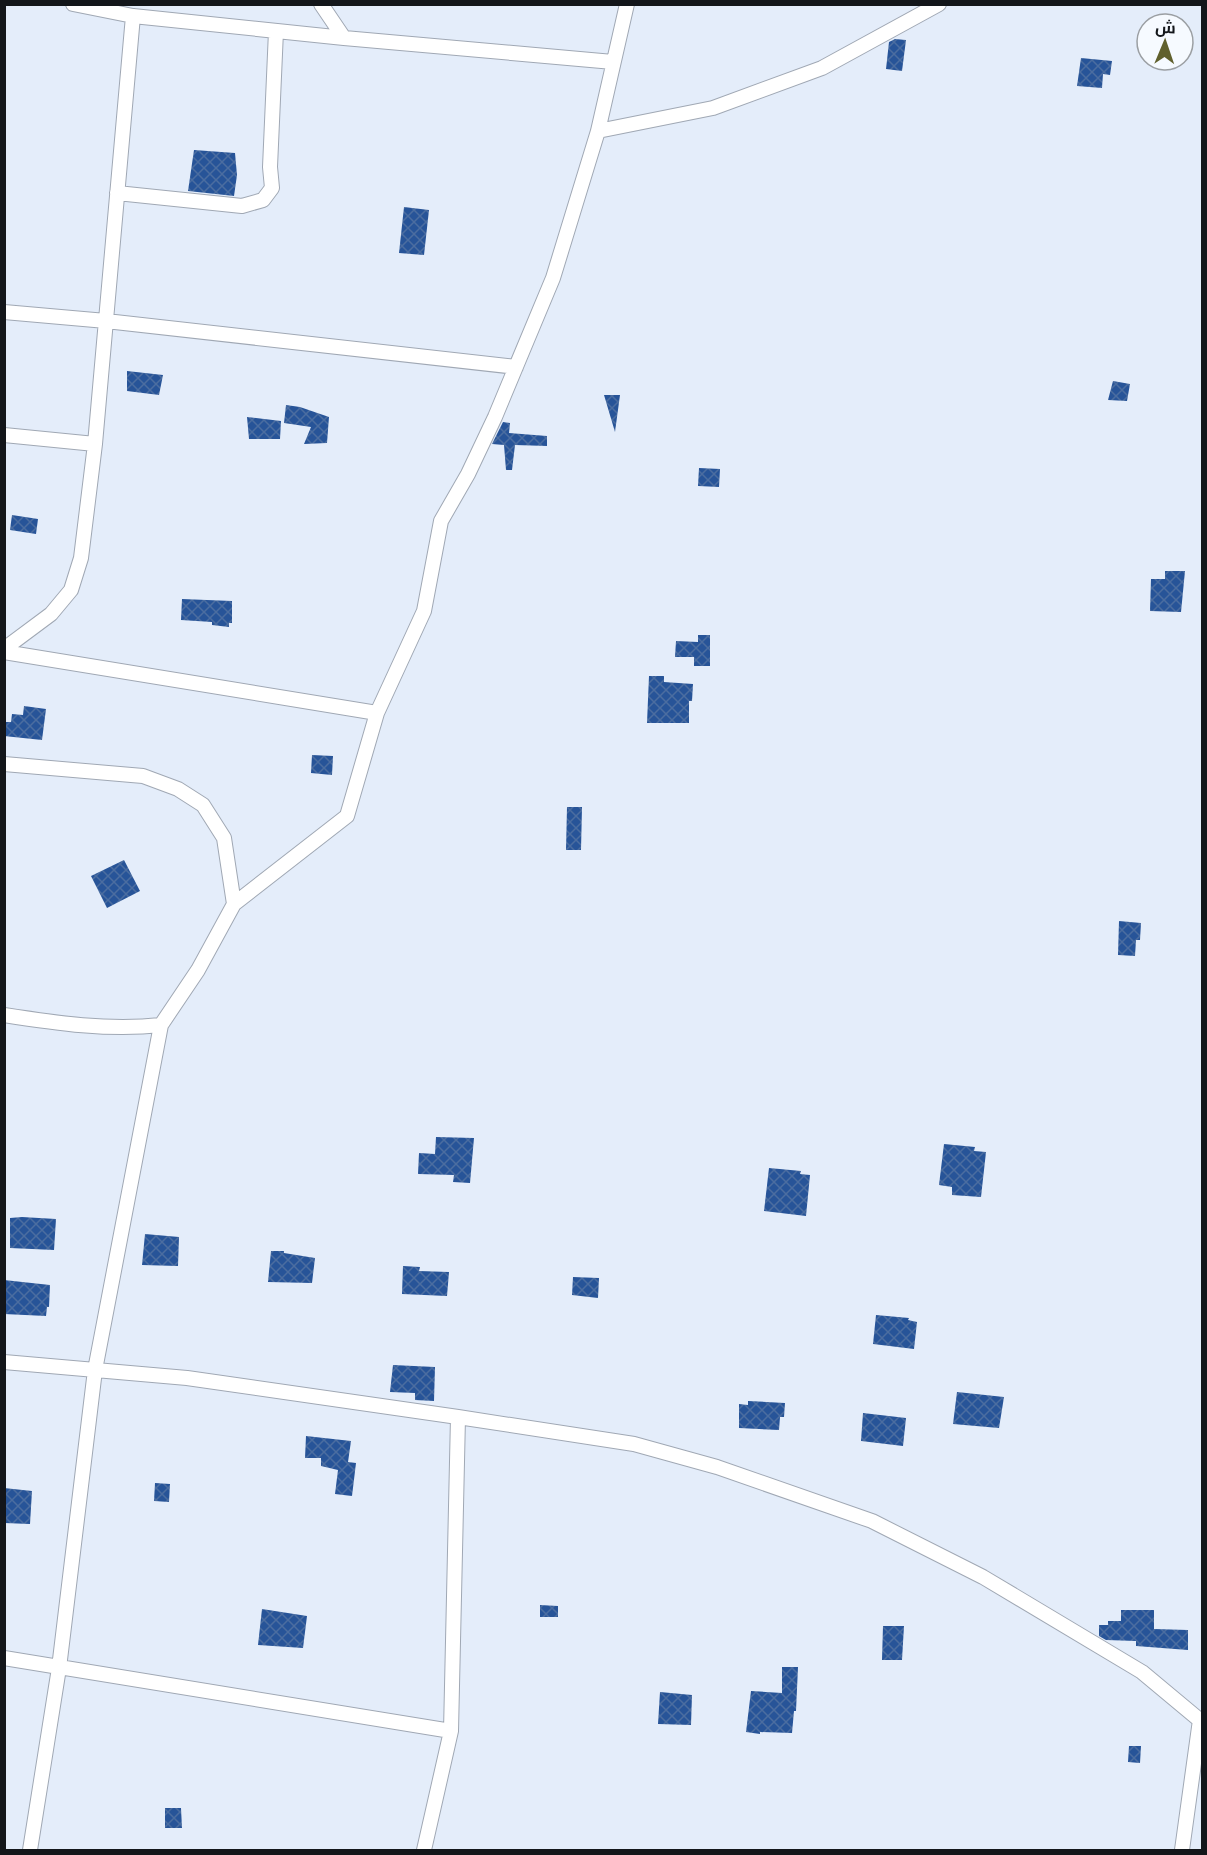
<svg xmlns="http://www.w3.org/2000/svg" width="1207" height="1855" font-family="'Libre Baskerville',Cairo,serif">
<defs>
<pattern id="building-cross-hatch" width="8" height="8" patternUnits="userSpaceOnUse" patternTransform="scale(1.5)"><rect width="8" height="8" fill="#275498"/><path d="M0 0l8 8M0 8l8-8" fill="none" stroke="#4b6da0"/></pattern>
</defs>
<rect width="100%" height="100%" fill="#e4edfa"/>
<path fill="url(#building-cross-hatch)" d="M895,39L906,40L902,71L886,69L889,42Z
M1081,58L1112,61L1110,75L1103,74L1102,88L1077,86Z
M194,150L235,153L237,175L234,196L188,191Z
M404,207L429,210L424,255L399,253Z
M127,371L163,375L159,395L127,391Z
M1113,381L1130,384L1127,401L1108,400Z
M604,395H620L615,432Z
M286,405L300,407L329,417L327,443L304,444L311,427L284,423Z
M247,417L281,421L280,439H249Z
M503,422L510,423L509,433L547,436V446L515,445L512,470H506L504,445L492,444Z
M699,468L720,469L719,487L698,486Z
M12,515L38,519L36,534L10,530Z
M1165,571H1185L1181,612L1150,611L1151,579H1165Z
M182,599L232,601V623H229V627L212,625V622L181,620Z
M698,635H710V666H694V657H675L676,641L698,642Z
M649,676H664V682L693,684L692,701H689V723H647Z
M24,706L46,709L42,740L4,736V722H11L12,714L23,715Z
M312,755L333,756L332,775L311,773Z
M567,807H582L581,850H566Z
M124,860L140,891L107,908L91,876Z
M1119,921L1141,923L1140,940H1136L1135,956L1118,955Z
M436,1137L474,1138L470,1183L453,1182L454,1175L418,1174L419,1153L435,1154Z
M944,1144L975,1147L974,1151L986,1152L981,1197L952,1195V1187L939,1185Z
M769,1168L801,1171L800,1174L810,1175L806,1216L764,1211Z
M22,1217L56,1219L54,1250L10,1248V1218Z
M145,1234L179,1237L178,1266L142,1265Z
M271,1251H284V1253L315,1258L312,1283L268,1282Z
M403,1266L420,1267L419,1271L449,1272L447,1296L402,1294Z
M573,1277L599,1278L598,1298L572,1295Z
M4,1280L50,1285L49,1307H47L46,1316L4,1314Z
M876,1315L909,1318L908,1320L917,1322L914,1349L873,1344Z
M393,1365L435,1367L434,1401L415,1400V1393L390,1392Z
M957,1392L1004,1397L999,1428L953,1424Z
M748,1401L785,1403L784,1417H780L779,1430L739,1428V1404L748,1405Z
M863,1413L906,1418L903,1446L861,1441Z
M306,1436L351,1441L348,1462L356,1463L352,1496L335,1494L338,1470L321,1466V1458H305Z
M155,1483L170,1484L169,1502L154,1501Z
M4,1488L32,1491L30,1524L4,1523Z
M540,1605L558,1606V1617H540Z
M262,1609L307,1616L303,1648L258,1645Z
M1121,1610H1154V1629L1188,1630V1650L1136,1646V1641L1106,1640L1099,1636V1625H1108V1621H1121Z
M883,1626H904L902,1660H882Z
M782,1667H798L796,1711H794L792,1733L760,1732V1734L746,1732L751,1691L782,1693Z
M660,1692L692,1695L691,1725L658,1724Z
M1129,1746H1141L1140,1763L1128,1762Z
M165,1808H181L182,1828H165Z"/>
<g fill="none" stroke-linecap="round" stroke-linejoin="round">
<g stroke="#a0a8b4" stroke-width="16">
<path id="minor" d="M73,4L133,16L344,38L613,62
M321,4L344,38
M598,131L713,108L822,68L939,4
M117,193L242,206L263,200L272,188L270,167L276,31
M4,312L106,321L516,367
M4,435L95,444
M4,649L51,614L71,590L81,558L95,444L133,16
M4,652L377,713
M4,764L143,776L178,789L203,805L224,838L234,904
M4,1015C56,1023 109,1031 161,1025
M4,1362L187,1378L458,1417L634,1444L717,1467L872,1521L983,1577L1142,1672L1202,1722
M4,1658L451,1731
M30,1850L59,1668L95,1370L161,1025L198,970L234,904L347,816L377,713L424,611L441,521L468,474L495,417L553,278L598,131L627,4
M424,1850L451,1731L458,1417
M1182,1850L1200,1720"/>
</g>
<use href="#minor" stroke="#fff" stroke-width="14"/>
</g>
<rect width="1207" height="1855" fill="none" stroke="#13161a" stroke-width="12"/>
<g transform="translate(1165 42) rotate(2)"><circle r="28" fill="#f6faff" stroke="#9b9fa3" stroke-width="1.5"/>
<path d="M0-4.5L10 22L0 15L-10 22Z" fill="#60602d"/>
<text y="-9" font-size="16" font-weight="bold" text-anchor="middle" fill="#13161a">ش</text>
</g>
</svg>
